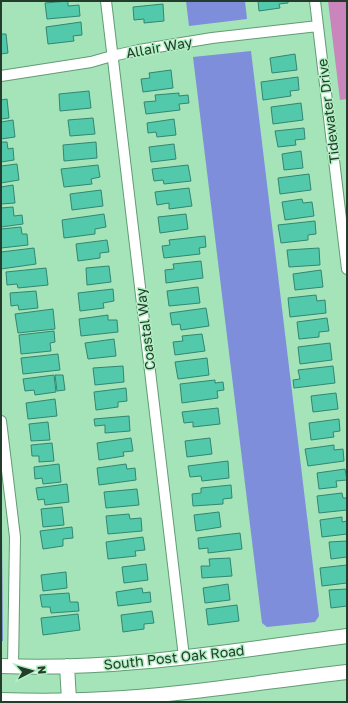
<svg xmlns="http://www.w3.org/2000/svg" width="348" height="703" font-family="'Golos Text',sans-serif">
<rect width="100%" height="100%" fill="#a5e3b8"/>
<path fill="#c985bc" d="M328,1H347V99L340,100Z"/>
<path fill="#7e8edb" d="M186,1H245L247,19L189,26Z
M251,51L319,616L315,622L267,627L262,623L193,57Z
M1,519L2,531L3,641H1Z"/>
<path fill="#52c9ab" stroke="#338671" d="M68,1V6L79,5L80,16L47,19L45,3Z
M258,1H288V3L279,4L280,8L259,11Z
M163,4L164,21L144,23V19L134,20L133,7Z
M81,22L82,35L73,36L74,41L48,44L46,27Z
M1,34H6L8,53L1,54Z
M295,54L297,70L272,73L270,58Z
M171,70L173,88L143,92L141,79L150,78L149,73Z
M298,77L299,90L290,91L291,96L263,100L261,82Z
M89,91L91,108L60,111L59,94Z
M179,93V96L188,95L189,103L179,104L180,110L146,114L144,102L156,101L155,95Z
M7,99L9,118L1,119V100Z
M301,103L303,120L273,124L271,107Z
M93,118L95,134L70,136L68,120Z
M174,119L176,135L157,137L156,132L148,133L147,123Z
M13,120L15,137L1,139V122Z
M304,128L305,139L295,140L296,145L278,147L275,131Z
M1,142H7L8,149L13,148L14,160L1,162Z
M96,142L97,158L64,161L63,145Z
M174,144L176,159L151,162L149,147Z
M301,151L303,168L284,170L282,154Z
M17,164L19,180L1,183V166Z
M98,165L100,177L91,179L92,184L64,187L61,169Z
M188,165L191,181L164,184L163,180L154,181L152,169Z
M309,174L311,190L280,194L278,178Z
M13,185L15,203L1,204V187Z
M189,188L192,206L169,209V203L157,205L155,192Z
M101,190L103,206L72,210L70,194Z
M302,199L303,203L312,202L314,216L285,220L282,202Z
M13,207L14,216L22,215L23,224L1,227V208Z
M104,214L106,227L95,229V234L64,238L62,220Z
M186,214L188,229L160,233L158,217Z
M315,221L316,234L308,235V240L281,243L278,225Z
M21,227L22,234H27L28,245L1,248V229Z
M205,236L206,247L199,248L200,254L164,258L162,246L170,245L169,240Z
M107,240L109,252L100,253V258L78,261L76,244Z
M34,248L36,264L1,269V252Z
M319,248L320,265L289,267L287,250Z
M201,261L203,278L166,283L165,270L174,269L173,264Z
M109,266L111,282L87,285L86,268Z
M46,268L48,285L18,288L17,284L7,285L6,272Z
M321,270L323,287L295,290L293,274Z
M198,287L200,303L169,306L167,291Z
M113,289L114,301L103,303L104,308L80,311L78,293Z
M36,291L38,308L19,310L18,305L11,306L10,293Z
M316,295L317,301L325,300L326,313L290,317L288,298Z
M206,308L209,326L181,330L180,324L172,325L170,313Z
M53,309L55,329L18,333L15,314Z
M108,315V320H117L118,332L81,336L79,319Z
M327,318L329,331L319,332V337L299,339L297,322Z
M54,331L55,342L50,343L51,351L21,354L19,335Z
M202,334L205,351L175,355L173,342L183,341L182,336Z
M114,339L116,356L88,359L85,343Z
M330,343L332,360L300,364L298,347Z
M58,354L60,370L23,374L21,358Z
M207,358L209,375L178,379L175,362Z
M123,366L124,382L95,385L93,368Z
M333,366L335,383L294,388L293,380L300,379L298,370Z
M54,375L56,392L35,395L34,390L25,391L23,379Z
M55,375H63L65,390L57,391Z
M215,380V383L223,382L224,390L217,391L218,398L182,403L180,384Z
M126,388L127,401L118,402V407L96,410L94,392Z
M336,393L338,409L313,412L311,396Z
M55,399L57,416L28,419L26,403Z
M218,408L220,424L193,427V422L184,423L182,412Z
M129,416L130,431L105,433V425L95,426L94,419Z
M339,419L340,431L333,432L334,437L311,440L309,423Z
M48,422L50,440L31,441L29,424Z
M131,438L133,451L123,452L124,456L99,460L97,443Z
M210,438L212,454L187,457L185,441Z
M52,443L54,461L39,462V456H32L31,445Z
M334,445V450L343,449L344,461L308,466L305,449Z
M228,461L229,478L202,481L201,476L190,477L188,466Z
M59,464L61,482L43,484L42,478L35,479L34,467Z
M126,464L127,469L135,468L136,480L99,485L97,468Z
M345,469L347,480L336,481L337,487L319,489L317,473Z
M67,484L69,502L45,505L44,499L38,500L36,488Z
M231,485L232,498L223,499V504L193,506L192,494L201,493V488Z
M137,489L139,505L106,508L104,492Z
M342,493L343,498H347V510L319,513L317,496Z
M62,507L64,525L43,527L41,509Z
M219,512L221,527L196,531L194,515Z
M129,514L130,519L141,518L142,531L108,534L106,516Z
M342,517V522L347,521V534L322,537L320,520Z
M72,527L73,538L63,539V546L43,549L40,531Z
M240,533L242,549L208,553V548L199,549L198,538Z
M143,537L145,550L135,551L136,556L108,559L106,542Z
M347,541V557L331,559L329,542Z
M230,558L232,576L202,578L201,566H210L209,559Z
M146,564L148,580L124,583L122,567Z
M347,565V583L322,586L320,568Z
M66,572L67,588L43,591L41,575Z
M228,584L230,600L205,603L203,588Z
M142,588L143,593L150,592L151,602L118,606L116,592Z
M347,589V606L331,608L329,590Z
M69,593L70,602H78L79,611L51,613L50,607H42L40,595Z
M237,605L239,621L208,625L206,609Z
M152,611L154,623L144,624V629L123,632L121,615Z
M78,614L80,630L43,635L41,618Z"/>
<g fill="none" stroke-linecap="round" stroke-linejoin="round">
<g stroke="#619c74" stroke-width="12">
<path id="minor" d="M106,1L184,657
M315,1L347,269
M1,76L91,62L112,56L139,50L212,38L318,26
M1,421L15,537L13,667"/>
</g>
<g stroke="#619c74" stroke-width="16">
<path id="secondary" d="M1,666C117,671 232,651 347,636
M67,666L69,700
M1,700C36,701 70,701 105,699C185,695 267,681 347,672"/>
</g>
<use href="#minor" stroke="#fff" stroke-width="10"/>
<use href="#secondary" stroke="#fff" stroke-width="14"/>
</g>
<g text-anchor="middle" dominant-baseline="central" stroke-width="3" stroke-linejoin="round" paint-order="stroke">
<g font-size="14" fill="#233c2b" stroke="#b2f0c4">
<text transform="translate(159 47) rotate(-10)">Allair Way</text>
<text transform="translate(328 111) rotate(-97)">Tidewater Drive</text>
<text transform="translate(145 329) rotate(-97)">Coastal Way</text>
<text transform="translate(174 657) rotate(-6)">South Post Oak Road</text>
</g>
</g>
<rect width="348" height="703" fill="none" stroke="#233c2b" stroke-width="4"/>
<g transform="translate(32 671) rotate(84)" stroke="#b2f0c4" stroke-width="3" paint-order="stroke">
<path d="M0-3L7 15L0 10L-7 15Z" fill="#233c2b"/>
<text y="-6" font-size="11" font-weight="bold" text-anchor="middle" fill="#233c2b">N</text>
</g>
</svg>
